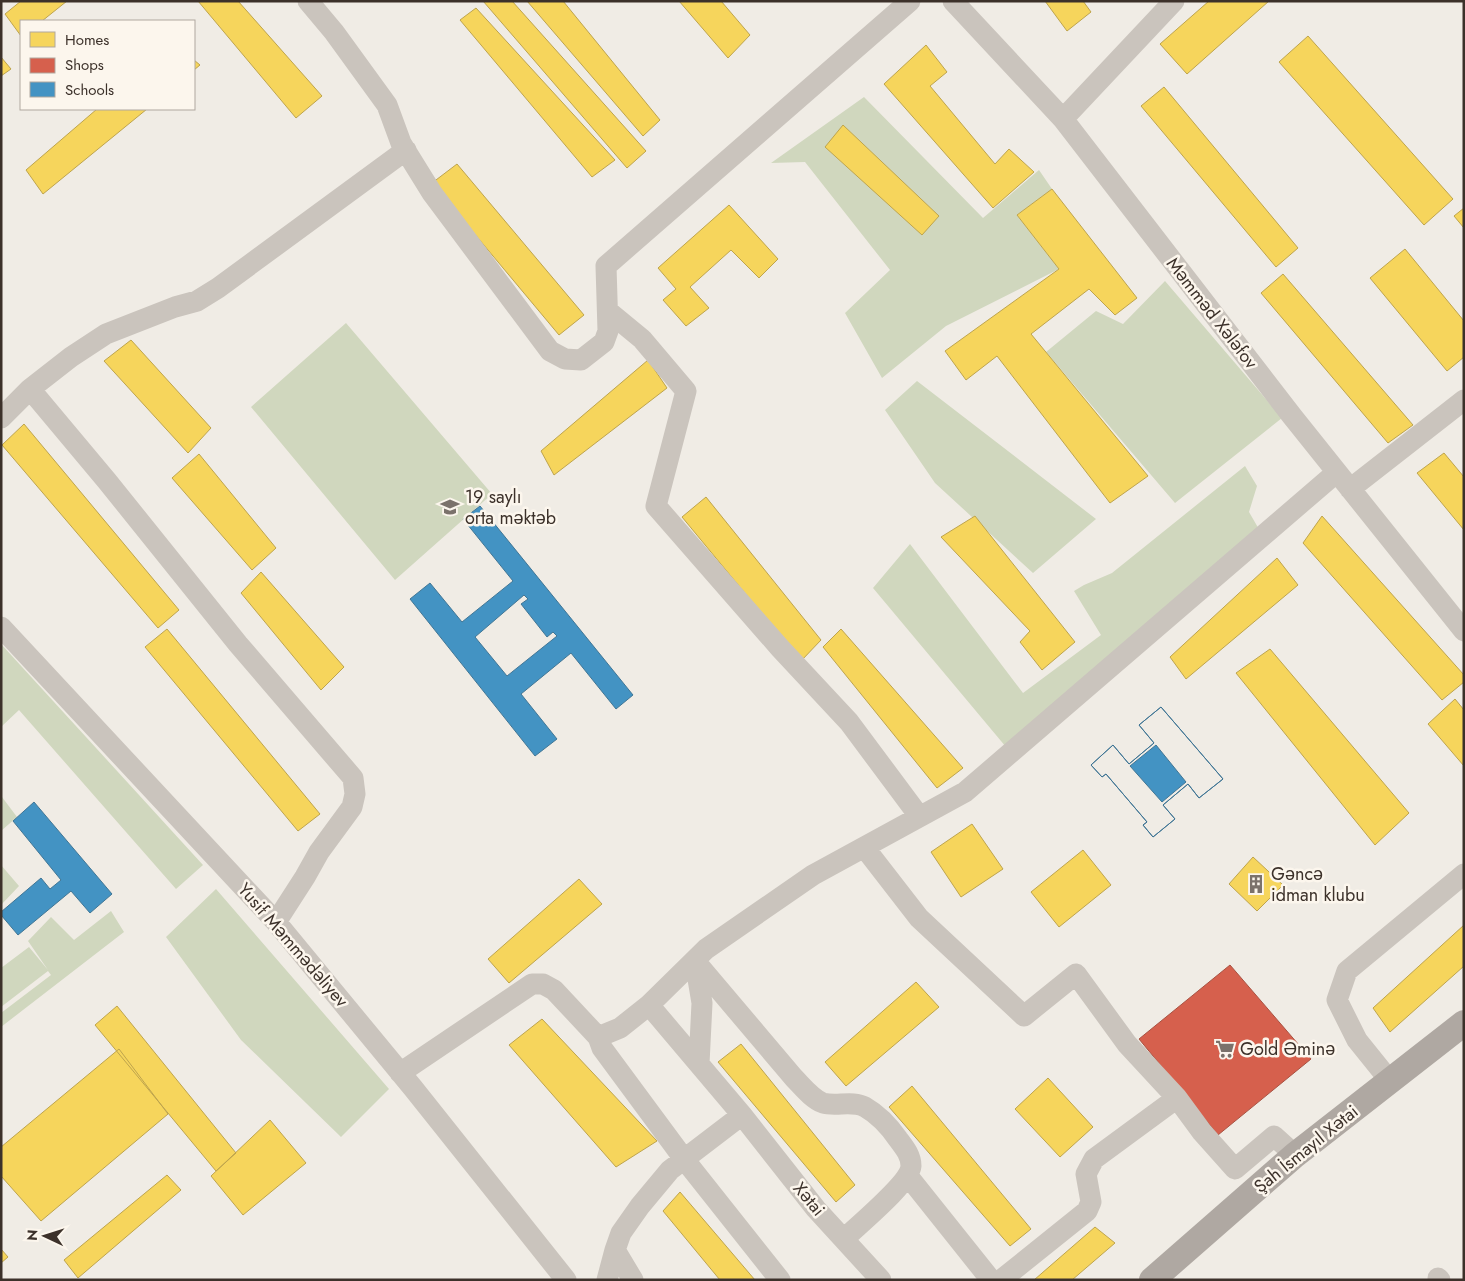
<svg xmlns="http://www.w3.org/2000/svg" width="1465" height="1281" font-family="Jost,sans-serif">
<rect width="100%" height="100%" fill="#f0ece5"/>
<path fill="#d0d7be" d="M864,97L983,218L1039,170L1052,189L1017,215L1059,269L946,326L882,378L845,313L890,270L805,162L771,163Z
M1165,281L1282,418L1175,503L1046,352L1096,311L1123,324Z
M346,323L492,494L395,580L251,407Z
M917,381L1096,519L1033,573L935,483L885,410Z
M1245,466L1257,486L1249,512L1260,531L1006,747L873,588L910,544L1023,693L1101,635L1074,591L1084,585L1112,573Z
M1,644L203,865L176,889L19,710L1,727Z
M2,797L17,817L1,831V798Z
M1,865L19,886L1,905Z
M216,889L389,1089L341,1137L241,1040L166,937Z
M111,911L124,932L1,1027V1013L51,975L48,971L1,1007V968L29,947L48,970L28,941L51,917L74,940Z"/>
<path fill="#f6d55c" stroke="#bea44d" d="M21,1H67L42,21H21V36L5,14Z
M198,1H238L322,96L296,118Z
M483,1H512L646,151L627,168Z
M527,1H563L660,120L643,136Z
M679,1H721L750,35L728,58Z
M1045,1H1083L1091,12L1067,31Z
M1209,1H1269L1187,74L1160,44Z
M476,8L615,160L592,177L460,20Z
M1308,36L1453,199L1424,225L1279,62Z
M926,45L947,72L930,86L995,164L1009,149L1034,172L993,208L884,84Z
M1,57L11,69L1,76Z
M194,60L200,65L194,70Z
M1164,87L1298,248L1276,267L1141,106Z
M97,109H147L43,194L26,170Z
M843,125L939,216L922,235L825,147Z
M457,164L584,315L559,335L432,183Z
M1052,189L1137,298L1115,315L1089,289L1031,334L1148,476L1110,503L997,356L966,380L945,351L1059,269L1017,215Z
M729,205L778,259L759,278L731,250L690,287L709,308L686,326L663,300L676,289L658,268Z
M1464,208V228L1454,216Z
M1405,249L1464,321V357L1447,371L1370,278Z
M1283,274L1413,425L1388,443L1261,293Z
M131,340L211,428L188,453L104,361Z
M648,360L667,388L554,475L541,451Z
M24,424L179,610L158,628L2,445Z
M1444,453L1464,477V530L1417,473Z
M199,454L276,548L252,570L172,478Z
M706,497L821,640L801,661L682,517Z
M975,516L1075,642L1042,670L1020,642L1030,631L941,537Z
M1322,516L1464,675V682L1442,700L1303,543Z
M1277,558L1298,585L1186,679L1170,657Z
M261,572L344,667L321,690L241,593Z
M167,629L320,814L298,831L145,647Z
M841,629L963,768L937,788L823,647Z
M1270,649L1409,813L1375,845L1236,673Z
M1455,699L1464,710V766L1428,724Z
M972,824L1003,869L961,897L931,852Z
M1083,850L1111,885L1059,927L1031,892Z
M1253,857L1283,885L1257,911L1229,884Z
M579,879L602,904L509,983L488,959Z
M1464,925V966L1390,1032L1373,1008Z
M916,982L939,1007L846,1086L825,1062Z
M117,1006L236,1153L216,1171L95,1025Z
M542,1019L657,1141L616,1167L509,1045Z
M741,1044L855,1185L836,1202L718,1062Z
M119,1049L168,1114L41,1221L1,1176V1147Z
M1048,1078L1093,1127L1060,1157L1015,1109Z
M912,1086L1031,1229L1010,1246L889,1107Z
M270,1120L306,1163L243,1215L211,1176Z
M167,1175L181,1190L78,1278L64,1260Z
M680,1192L755,1280H720L663,1211Z
M1095,1227L1115,1243L1072,1280H1034Z
M1,1249L8,1257L1,1263Z"/>
<path fill="#d6604d" stroke="#a85242" d="M1230,965L1311,1059L1218,1135L1139,1039Z"/>
<path fill="#4393c3" stroke="#417695" fill-rule="evenodd" d="M480,506L633,695L616,709L571,653L521,694L557,739L535,756L410,599L430,583L462,622L513,581L463,519ZM524,595L528,599L521,604L547,637L553,632L557,636L507,676L475,637Z
M1161,707L1223,779L1199,798L1188,784L1163,805L1175,819L1153,837L1143,825L1147,822L1106,774L1102,777L1091,765L1113,745L1129,764L1154,743L1139,725ZM1156,745L1186,782L1162,802L1130,766Z
M1161,707L1223,779L1199,798L1188,784L1163,805L1175,819L1153,837L1143,825L1147,822L1106,774L1102,777L1091,765L1113,745L1129,764L1154,743L1139,725Z
M34,802L112,894L90,913L71,891L18,935L1,915V912L41,878L50,889L61,880L13,821Z"/>
<g fill="none" stroke-linecap="round" stroke-linejoin="round">
<path stroke="#cac4bd" stroke-width="21" d="M308,1L334,32L387,105L401,143L432,193L550,351L565,359L581,360L604,342L608,331L606,266L910,1
M953,1L1063,119L1292,416L1464,631
M1063,119L1174,1
M608,311L642,339L686,391L656,506L780,648L849,722L919,816
M30,389L107,481L238,644L353,778L355,794L352,807L319,852L305,877L276,922
M1,418L30,389L71,357L106,334L175,307L197,301L218,288L406,150
M1350,489L1464,400
M1,627L276,922L413,1088L566,1280
M864,847L919,918L1024,1016L1076,974L1127,1044L1177,1098L1202,1132L1235,1169L1274,1136L1295,1155
M695,961L794,1078C802,1086 812,1099 823,1103C836,1107 852,1100 865,1107C879,1115 889,1126 898,1139C904,1147 911,1155 911,1166C910,1183 857,1226 844,1239
M695,961L702,1003L699,1064
M649,1005L742,1115L816,1209L881,1280
M598,1037L602,1048L684,1159L780,1280
M400,1073L532,984H543L554,990L598,1037L620,1028L649,1005L706,949L813,875L965,792L1337,472
M1390,1081L1357,1040L1337,1000L1347,971L1464,874
M908,1176L991,1280
M615,1250L633,1280
M1438,1278L1440,1280
M607,1280L615,1250L621,1233L640,1206L670,1170L742,1115
M1001,1280L1087,1211L1091,1202L1086,1174L1094,1159L1177,1098"/>
<path stroke="#afa8a2" stroke-width="26" d="M1152,1280L1295,1155L1464,1023"/>
</g>
<defs>
<g id="school-bare" transform="scale(1.5)"><path d="M0-5L7-2L0 1L-7-2ZM-4 1L0 2.5L4 1V4Q0 6-4 4Z" fill="#7b726b" stroke="#fcf6ed" stroke-width="2.5" paint-order="stroke"/></g>
<g id="building-bare" transform="scale(1.5)"><path d="M-4-6H4V6H1V3H-1V6H-4ZM-2.5-4.3h1.7v1.8h-1.7ZM.8-4.3h1.7v1.8H.8ZM-2.5-1h1.7V.8h-1.7ZM.8-1h1.7V.8H.8Z" fill="#7b726b" stroke="#fcf6ed" stroke-width="2.5" paint-order="stroke"/></g>
<g id="supermarket-bare" transform="scale(1.5)"><path d="M-6-5.5h2.5l.6 2H6L4.5 2H-2.5L-4.4-4H-6ZM-1.5 3.2a1.3 1.3 0 1 0 .1 0ZM3 3.2a1.3 1.3 0 1 0 .1 0Z" fill="#7b726b" stroke="#fcf6ed" stroke-width="2.5" paint-order="stroke"/></g>
</defs>
<g fill-rule="evenodd">
<use href="#school-bare" x="450" y="507"/>
<use href="#building-bare" x="1256" y="884"/>
<use href="#supermarket-bare" x="1225" y="1049"/>
</g>
<g text-anchor="middle" dominant-baseline="central" stroke-width="5" stroke-linejoin="round" paint-order="stroke">
<g font-size="18" fill="#3c312a" stroke="#fcf6ed">
<text transform="translate(1212 313) rotate(52)">Məmməd Xələfov</text>
<text transform="translate(293 945) rotate(49)">Yusif Məmmədəliyev</text>
<text transform="translate(1306 1149) rotate(-39)">Şah İsmayıl Xətai</text>
<text transform="translate(809 1199) rotate(50)">Xətai</text>
</g>
<g font-size="18" fill="#3c312a" stroke="#fcf6ed" text-anchor="start">
<text x="465" y="497">19 saylı<tspan x="465" dy="21">orta məktəb</tspan></text>
<text x="1271" y="874">Gəncə<tspan x="1271" dy="21">idman klubu</tspan></text>
<text x="1240" y="1049">Gold Əminə</text>
</g>
</g>
<rect width="1465" height="1281" fill="none" stroke="#3c312a" stroke-width="5"/>
<rect x="20" y="20" width="175" height="90" fill="#fcf6ed" stroke="#afa79f"/>
<rect x="30" y="32" width="25" height="15" fill="#f6d55c" stroke="#afa79f"/>
<text x="65" y="45" font-size="15" fill="#3c312a">Homes</text>
<rect x="30" y="58" width="25" height="15" fill="#d6604d" stroke="#afa79f"/>
<text x="65" y="70" font-size="15" fill="#3c312a">Shops</text>
<rect x="30" y="82" width="25" height="15" fill="#4393c3" stroke="#afa79f"/>
<text x="65" y="95" font-size="15" fill="#3c312a">Schools</text>
<g transform="translate(45 1236) rotate(274)" stroke="#fcf6ed" stroke-width="4" paint-order="stroke">
<path d="M0-4L9 19L0 12L-9 19Z" fill="#3c312a"/>
<text y="-8" font-size="14" font-weight="bold" text-anchor="middle" fill="#3c312a">N</text>
</g>
</svg>
